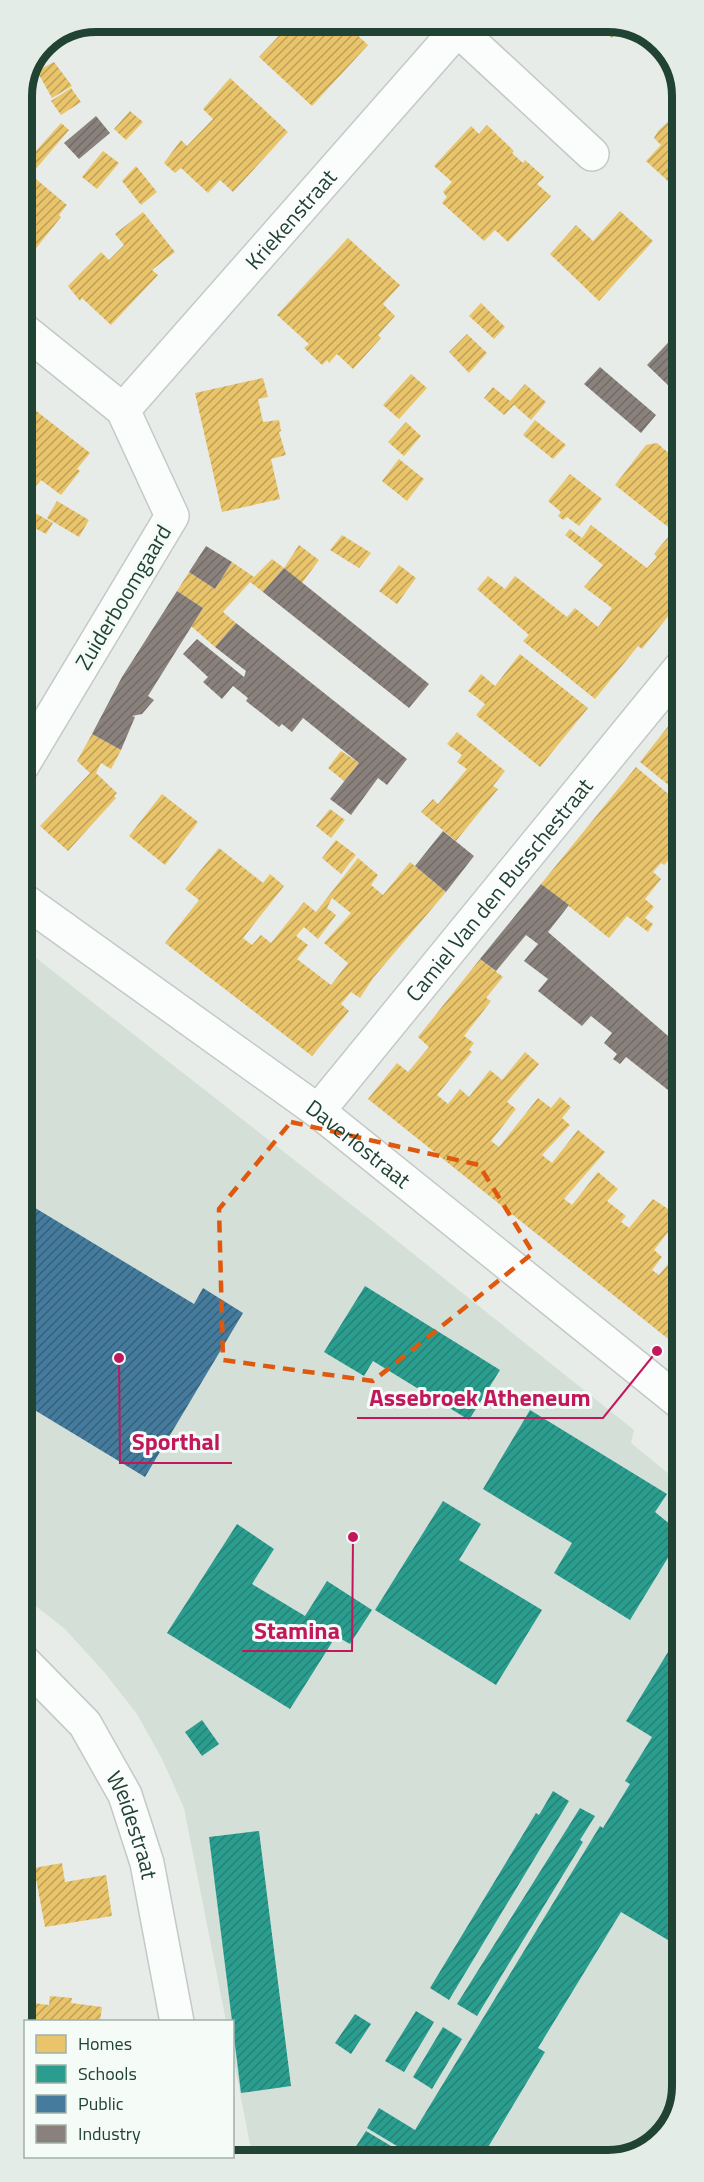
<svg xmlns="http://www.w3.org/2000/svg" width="704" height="2182" font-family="'Titillium Web',sans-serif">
<defs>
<pattern id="homes-hatch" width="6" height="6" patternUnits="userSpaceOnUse" patternTransform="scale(1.5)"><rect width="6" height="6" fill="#e9c46a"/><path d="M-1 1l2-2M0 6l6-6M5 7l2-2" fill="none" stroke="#bca158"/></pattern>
<pattern id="schools-hatch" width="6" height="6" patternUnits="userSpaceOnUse" patternTransform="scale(1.5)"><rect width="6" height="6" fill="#2a9d8f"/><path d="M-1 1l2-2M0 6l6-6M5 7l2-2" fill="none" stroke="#248276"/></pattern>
<pattern id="public-hatch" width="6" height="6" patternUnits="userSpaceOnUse" patternTransform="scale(1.5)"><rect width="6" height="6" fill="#457b9d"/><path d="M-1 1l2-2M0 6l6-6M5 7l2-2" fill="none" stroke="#36617a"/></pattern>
<pattern id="industry-hatch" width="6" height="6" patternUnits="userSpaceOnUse" patternTransform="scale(1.5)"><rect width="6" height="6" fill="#8a817c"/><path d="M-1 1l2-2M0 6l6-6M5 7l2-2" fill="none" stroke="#706b66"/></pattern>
</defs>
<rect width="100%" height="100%" fill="#e7ece9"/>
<path fill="#d4dfd8" d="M22,947L376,1224L634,1430L631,1443L675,1479L682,1476L683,2087L667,2132L627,2159L253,2160L233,2057L232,2022L226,2021L184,1808L162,1759L137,1714L104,1672L65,1629L23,1596Z"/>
<path fill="url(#homes-hatch)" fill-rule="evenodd" d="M303,21H367L355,33L368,45L312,106L259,57L288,26L294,31Z
M593,21H614L623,25L612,38Z
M54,62L72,86L52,98L37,71Z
M230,78L288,132L233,192L220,180L208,193L181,168L175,173L164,163L181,140L187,146L213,119L203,109Z
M71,88L81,102L61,115L51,101Z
M681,109V193L646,161L661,145L654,138L658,131Z
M130,111L143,122L126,140L114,129Z
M61,123L69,130L34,171L26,162Z
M487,125L514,151L512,153L523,163L525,160L544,177L537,184L551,196L508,242L495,230L484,241L442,203L447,197L443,192L452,182L434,166L471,126L479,134Z
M103,151L119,163L97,189L82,177Z
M136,166L157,192L141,205L122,181Z
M21,175L27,180L31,175L67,205L59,215L61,217L29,257L21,251Z
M620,211L653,241L599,301L550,254L576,225L593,241Z
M143,212L175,252L152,270L158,275L111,325L82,298L80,301L68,286L101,252L109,260L124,245L115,234Z
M348,238L400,285L383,304L395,316L378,335L381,338L353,369L337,354L329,363L327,360L322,365L304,348L309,344L277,315Z
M481,303L505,327L494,339L469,316Z
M467,334L487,353L469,373L449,352Z
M411,374L427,388L399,419L383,405Z
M263,378L268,397L258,399L263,422L279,420L281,431L279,432L286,455L271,459L280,499L222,512L195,393Z
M525,384L546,402L531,420L514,405L504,415L484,398L493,387L510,401Z
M21,399L90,453L77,469L80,471L61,495L41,480L36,486L22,475Z
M535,420L566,445L553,459L523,435Z
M406,422L421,436L404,456L388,442Z
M657,443L681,464V600L642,649L638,646L595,699L523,641L529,635L477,589L488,576L505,589L515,576L567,617L575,608L598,627L612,608L584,587L603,565L565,535L570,529L582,538L591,525L647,568L657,557L654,554L673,531L615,485L646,445Z
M399,459L424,479L407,501L382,481Z
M570,474L602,499L579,526L567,517L563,520L558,516L561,512L548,501Z
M57,501L89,520L79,537L47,518Z
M28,509L53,523L46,534L22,521Z
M342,535L371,553L359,568L330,550Z
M299,545L319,560L302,583L284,568Z
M272,559L284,568L263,592L250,582L223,612L236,623L215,647L191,626L203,608L177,591L189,572L215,589L232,562L254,577Z
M399,565L416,578L397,604L379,591Z
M520,654L588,708L540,767L476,715L485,704L468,691L481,674L495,686Z
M681,710V861L674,854L664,865L661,863L653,872L661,879L645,899L654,907L645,918L653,924L648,932L627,916L609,938L541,884L636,767L672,797L677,792L640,762Z
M457,732L505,771L493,786L498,789L456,841L421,812L433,799L438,804L467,769L457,762L462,755L447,744Z
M92,734L121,750L111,769L101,763L96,773L117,793L114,796L116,798L68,851L40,826L90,773L77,761Z
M341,751L359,763L344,781L328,768Z
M162,794L198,822L165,865L129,836Z
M330,809L345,820L331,838L316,826Z
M336,840L356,855L341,874L322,858Z
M219,848L263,883L270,874L284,886L243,938L252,945L261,935L271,943L304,902L316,912L358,858L378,875L371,885L383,895L410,862L446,892L373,978L360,998L351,992L341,1004L349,1011L312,1056L165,943L199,900L185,889ZM332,898L351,913L324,943L348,963L331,985L297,959L308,945L296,936L304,927L318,939L336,915L327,908Z
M480,959L503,977L486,998L491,1001L464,1036L474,1043L469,1050L472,1052L437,1095L448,1104L460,1089L469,1097L490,1070L502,1080L525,1052L539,1064L507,1102L516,1109L491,1141L499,1147L538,1098L551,1108L560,1097L571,1107L562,1118L570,1125L542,1155L552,1163L578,1130L605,1152L564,1199L572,1205L598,1172L618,1189L607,1201L626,1216L621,1222L629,1228L653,1199L680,1217L654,1250L662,1257L652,1270L659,1275L682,1247V1350L368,1099L397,1063L408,1072L429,1047L418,1037Z
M62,1863L65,1882L106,1875L112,1916L45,1927L34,1868Z
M50,1996L72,1998L71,2003L102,2007L100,2020L105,2022H26V2055L23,2054V2018L31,2019L33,2003L49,2005Z"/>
<path fill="url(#schools-hatch)" d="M365,1286L500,1370L469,1420L373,1361L364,1376L324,1352Z
M530,1410L667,1494L655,1512L682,1534V1563L669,1556L630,1620L554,1573L572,1543L483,1489Z
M443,1501L481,1524L459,1560L542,1610L496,1685L375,1610Z
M237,1524L274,1549L252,1584L305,1616L327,1581L372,1610L350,1644L336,1636L290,1709L167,1633Z
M682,1629L683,1949L621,1912L538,2048L545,2052L481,2159L368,2160L353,2151L366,2131L401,2152L402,2149L367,2128L379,2108L415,2130L600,1826L603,1828L630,1784L625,1781L652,1737L626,1721Z
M202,1720L219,1744L202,1756L185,1732Z
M553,1791L569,1801L449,2000L430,1988L536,1813L539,1815Z
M580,1808L595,1816L580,1840L583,1842L477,2016L457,2004Z
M259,1831L291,2086L241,2093L209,1837Z
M416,2011L434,2022L404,2072L385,2061Z
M355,2014L371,2024L351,2054L335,2043Z
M443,2027L462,2039L432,2089L413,2077Z
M352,2154L362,2160H348Z"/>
<path fill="url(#public-hatch)" d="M22,1200L194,1304L203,1288L243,1313L145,1477L23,1403Z"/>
<path fill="url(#industry-hatch)" d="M96,116L110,133L79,159L64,143Z
M681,329V379L672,389L647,365Z
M600,367L656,415L641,433L584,384Z
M206,546L232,562L215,589L189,572Z
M284,568L429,684L409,708L263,592Z
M177,591L203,608L148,696L154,700L142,714L132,716L135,717L121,750L92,734L122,677Z
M236,623L407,759L387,785L378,778L351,815L330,799L359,763L303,718L292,732L282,724L279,727L246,701L248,698L233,686L222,699L203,682L208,677L183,654L197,639L244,677L246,671L215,647Z
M443,831L474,856L446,892L415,866Z
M541,884L569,905L548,932L682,1048V1101L626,1057L620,1064L613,1059L617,1054L604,1043L612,1033L591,1016L582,1026L538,991L548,979L524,961L538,944L526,935L496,971L480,959Z"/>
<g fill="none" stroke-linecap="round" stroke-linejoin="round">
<g stroke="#c4c9c6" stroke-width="36">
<g id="street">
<path d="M458,30L592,154"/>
<path d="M21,328L123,410L172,516L22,766"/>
<path id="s1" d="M123,410L465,21"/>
<path id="s2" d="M22,899L318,1111L682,1404"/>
<path id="s3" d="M318,1111L681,667"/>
<path id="s4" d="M23,1661L85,1724L125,1795L147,1863L177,2022"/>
<path d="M201,2156V2160"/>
</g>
</g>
<use href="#street" stroke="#fbfcfc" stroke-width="33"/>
</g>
<path fill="none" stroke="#de580e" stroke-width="4.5" stroke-dasharray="12 8" stroke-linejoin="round" d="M291,1122L479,1165L533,1253L373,1381L223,1360L219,1209Z"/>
<g text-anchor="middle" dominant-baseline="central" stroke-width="6" stroke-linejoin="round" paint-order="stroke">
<g font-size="22" fill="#214334" stroke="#f5fbf7">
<text stroke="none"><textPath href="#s1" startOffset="254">Kriekenstraat</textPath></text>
<text transform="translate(123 597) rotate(-59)">Zuiderboomgaard</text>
<text stroke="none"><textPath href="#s3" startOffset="286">Camiel Van den Busschestraat</textPath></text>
<text stroke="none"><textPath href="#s2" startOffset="416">Daverlostraat</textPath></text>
<text stroke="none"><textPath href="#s4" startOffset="201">Weidestraat</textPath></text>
</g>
</g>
<path d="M0 0H704V2182H0ZM96 32H608A64 64 0 0 1 672 96V2086A64 64 0 0 1 608 2150H96A64 64 0 0 1 32 2086V96A64 64 0 0 1 96 32Z" fill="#e4ece7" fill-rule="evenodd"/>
<path fill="none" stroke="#214334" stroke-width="8" d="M96 32H608A64 64 0 0 1 672 96V2086A64 64 0 0 1 608 2150H96A64 64 0 0 1 32 2086V96A64 64 0 0 1 96 32Z"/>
<path fill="none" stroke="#c2185b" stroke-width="2" d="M657 1351L603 1418H357M119 1358L120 1463H232M353 1537L352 1651H242"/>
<g fill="#c2185b" stroke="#f5fbf7" stroke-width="2">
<circle cx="657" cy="1351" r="6"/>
<circle cx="119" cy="1358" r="6"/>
<circle cx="353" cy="1537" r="6"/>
</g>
<g font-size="24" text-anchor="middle" font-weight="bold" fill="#c2185b" stroke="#f5fbf7" stroke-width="6" stroke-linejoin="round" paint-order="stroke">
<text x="480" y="1406">Assebroek Atheneum</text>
<text x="176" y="1450">Sporthal</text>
<text x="297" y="1639">Stamina</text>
</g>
<rect x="24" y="2020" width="210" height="138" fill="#f5fbf7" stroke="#a0b1a9" stroke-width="1.5"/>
<rect x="36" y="2035" width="30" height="18" fill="#e9c46a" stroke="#a0b1a9" stroke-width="1.5"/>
<text x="78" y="2050" font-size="18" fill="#214334">Homes</text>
<rect x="36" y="2065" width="30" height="18" fill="#2a9d8f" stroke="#a0b1a9" stroke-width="1.5"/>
<text x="78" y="2080" font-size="18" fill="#214334">Schools</text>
<rect x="36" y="2095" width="30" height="18" fill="#457b9d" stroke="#a0b1a9" stroke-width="1.5"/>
<text x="78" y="2110" font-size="18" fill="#214334">Public</text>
<rect x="36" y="2125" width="30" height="18" fill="#8a817c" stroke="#a0b1a9" stroke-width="1.5"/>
<text x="78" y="2140" font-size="18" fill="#214334">Industry</text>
</svg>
